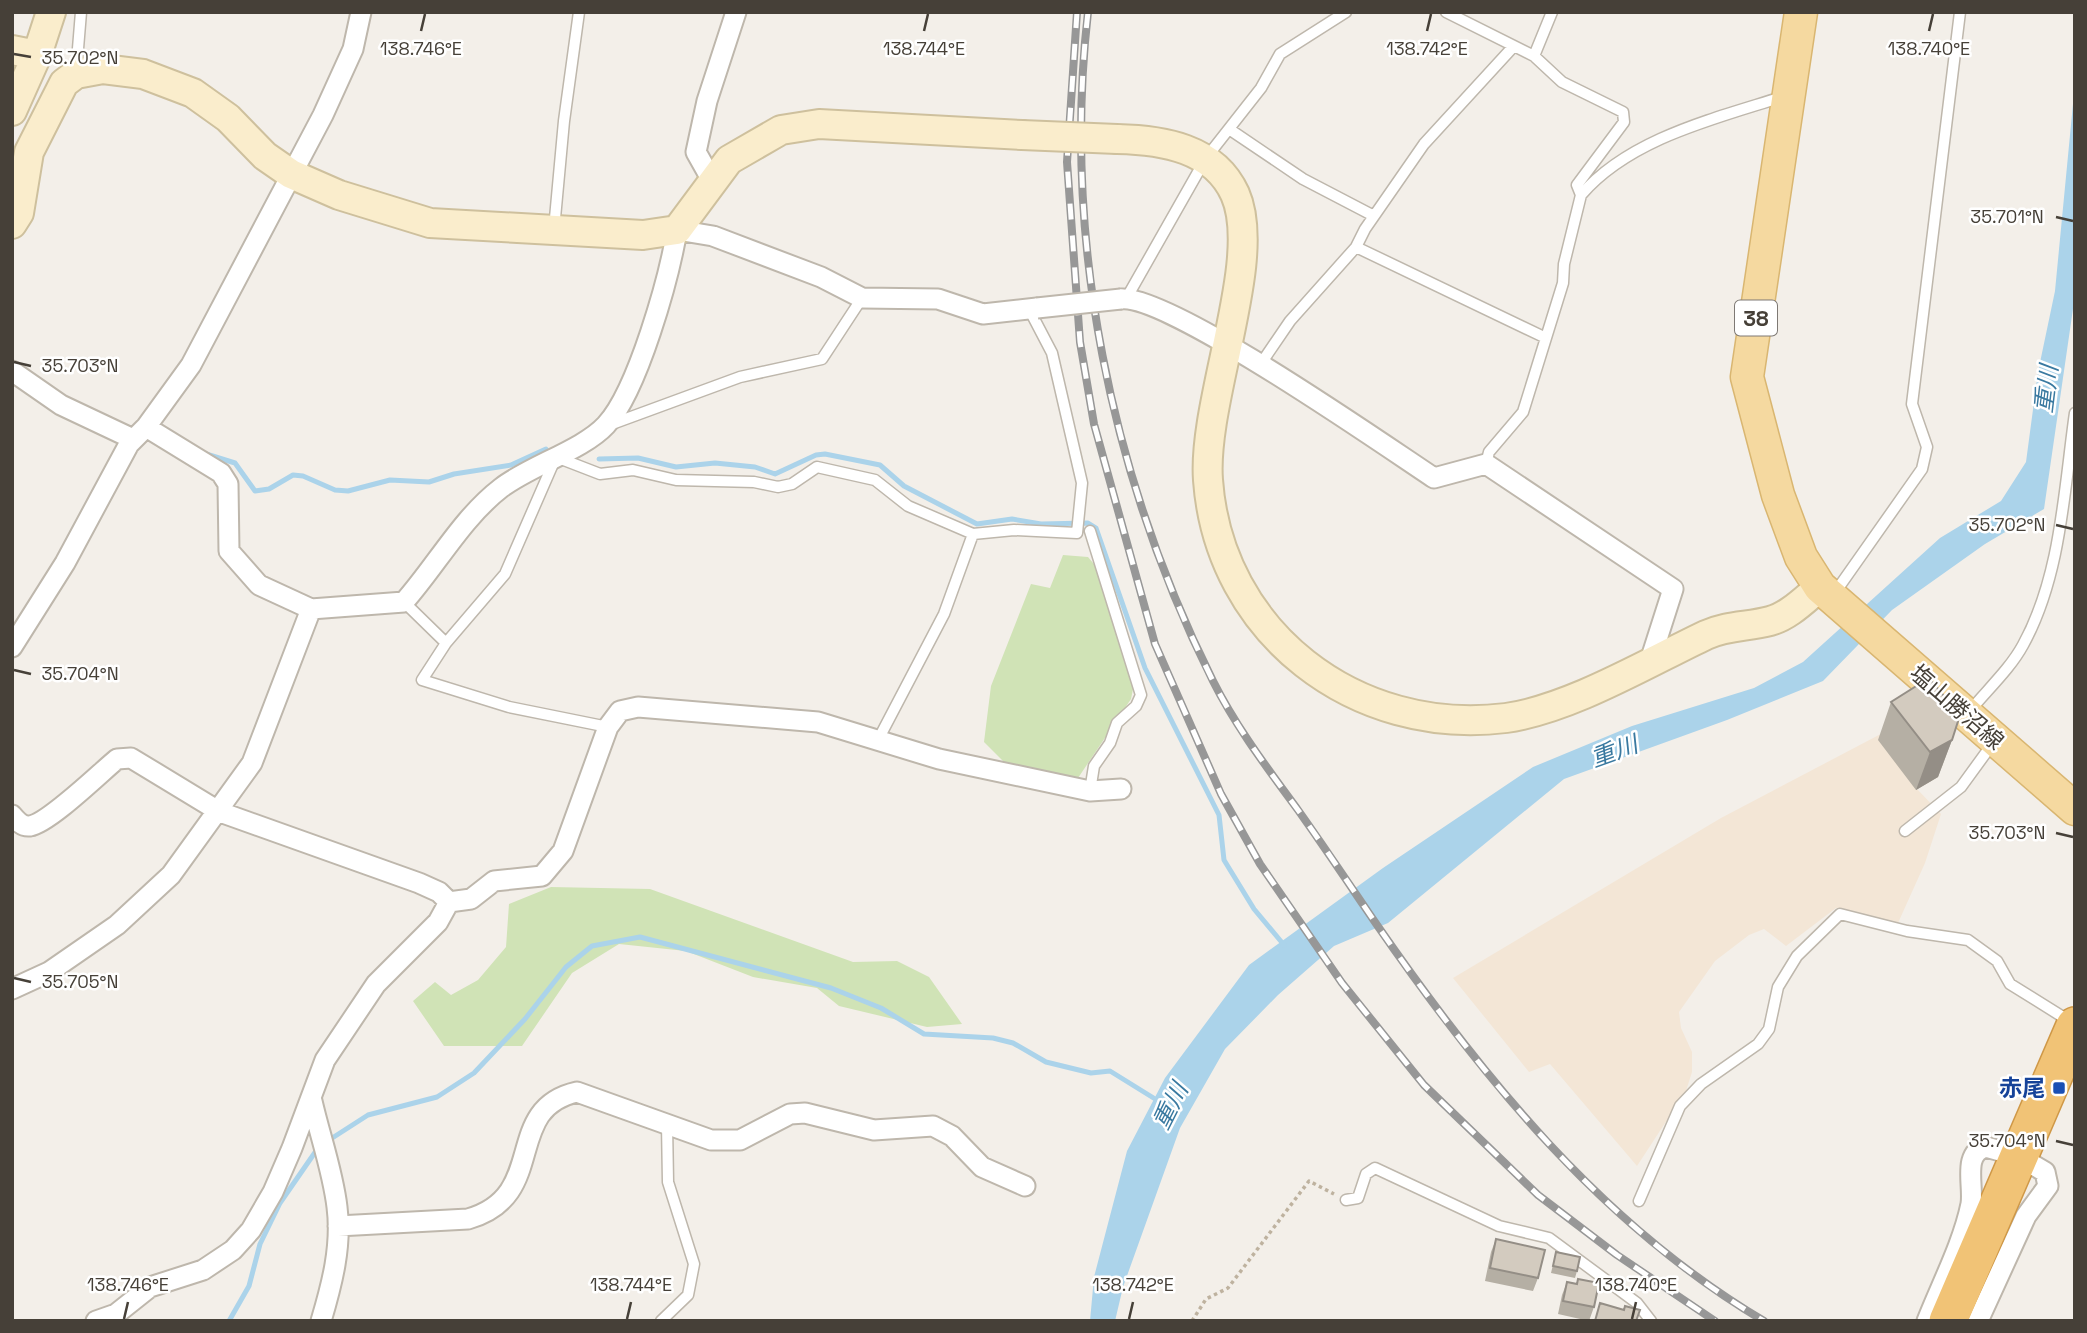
<svg xmlns="http://www.w3.org/2000/svg" width="2087" height="1333" font-family="'Space Grotesk','Noto Sans JP',sans-serif">
<rect width="100%" height="100%" fill="#f3efe9"/>
<path fill="#f3e6d6" d="M1915,716L1938,777L1917,789L1941,814L1925,863L1898,923L1836,908L1786,946L1764,929L1749,935L1715,961L1679,1012L1681,1028L1692,1052V1072L1686,1091L1637,1166L1550,1064L1529,1072L1453,978L1721,818Z"/>
<path fill="#d0e3b6" d="M1063,555L1088,557L1099,570L1134,684L1131,699L1076,781L1009,767L984,742L991,686L1031,584L1050,588Z
M551,887L650,889L853,962L897,961L929,977L962,1024L927,1027L839,1006L817,988L753,977L686,951L619,944L572,973L522,1046H444L413,1001L435,982L451,995L478,980L506,947L509,904Z"/>
<path fill="#abd3ea" d="M2075,83V295L2044,509L1985,544L1892,610L1823,681L1727,720L1564,779L1388,923L1334,946L1278,995L1225,1049L1180,1128L1123,1287L1115,1321H1090L1094,1277L1127,1151L1165,1078L1249,965L1383,868L1533,767L1632,726L1754,688L1803,662L1940,538L2001,501L2026,462L2038,372L2055,291Z"/>
<g fill="none" stroke-linecap="round" stroke-linejoin="round">
<path stroke="#abd3ea" stroke-width="5" d="M203,453L235,463L255,491L269,489L293,475L303,476L335,490L348,491L390,480L429,482L454,474L511,465L546,449
M599,459L638,458L676,467L715,463L755,467L775,474L816,455L825,454L880,465L904,486L977,524L1012,519L1041,524L1088,523L1096,528L1145,668L1219,815L1224,860L1254,909L1284,945
M326,1142L368,1115L437,1097L474,1073L525,1019L566,967L592,946L640,937L831,988L881,1008L924,1034L993,1038L1013,1043L1046,1062L1091,1073L1110,1071L1160,1102
M229,1321L249,1286L260,1244L280,1203L318,1148"/>
<g stroke="#beb7ac" stroke-width="13">
<path id="lane" d="M1446,12L1534,56L1552,12
M76,73L81,12
M1229,129L1303,179L1374,216
M1581,195C1629,139 1713,119 1782,97
M554,229L564,121L579,12
M1356,247L1546,338
M1126,299L1206,158L1261,88L1280,54L1346,12
M1260,365L1290,321L1356,247L1365,229L1424,144L1513,47
M612,424L740,377L822,359L862,298
M1486,464L1489,452L1523,412L1563,283L1564,264L1581,195L1577,185L1624,122L1623,112L1562,82L1534,56
M1834,594L1922,469L1927,447L1912,404L1960,12
M404,602L446,643L422,680L509,707L608,727
M446,643L505,574L556,457L600,474L633,470L676,480L754,482L778,487L792,484L817,467L875,480L908,506L973,534L1014,530L1077,533L1082,483L1052,353L1029,309
M1969,712C1987,690 2010,669 2023,645C2061,576 2064,490 2075,413
M878,740L944,614L973,534
M1090,791L1094,766L1110,743L1117,723L1136,706L1141,695L1090,531
M1905,831L1961,787L1993,743
M1346,1200L1358,1198L1366,1174L1375,1168L1499,1226L1549,1238L1637,1303L1651,1321
M1639,1201L1680,1106L1701,1084L1758,1044L1769,1029L1778,987L1797,956L1840,914L1907,931L1968,940L1997,961L2010,984L2071,1022
M661,1321L688,1295L694,1264L668,1182L667,1124"/>
</g>
<g stroke="#beb7ac" stroke-width="23">
<path id="street" d="M714,184L696,152L707,101L736,12
M1121,299C1168,294 1384,445 1434,478L1486,464L1673,589L1650,661
M12,371L61,405L133,439
M146,427L221,473L228,484L229,551L259,585L311,609
M12,647L65,563L129,444L146,427L191,365L323,115L353,49L361,12
M12,815C17,821 22,827 30,826C49,823 100,773 117,759L131,758L220,812L419,883L439,892L449,902L438,922L376,984L325,1060L292,1148L273,1192L251,1230L233,1250L203,1270L150,1287L116,1314L96,1321
M449,902L471,899L494,881L542,876L563,851L608,727L620,711L638,707L818,722L939,759L1090,791L1121,789
M12,989L49,972L117,925L171,875L252,763L311,609L404,602C436,566 462,518 501,488C529,466 583,450 606,425C638,390 669,278 677,230L713,236L821,277L862,298L938,299L983,314L1037,308
M312,1101C320,1136 333,1172 337,1207C342,1246 332,1284 321,1321
M338,1226L468,1219C550,1196 501,1109 577,1092L711,1140H740L790,1114L805,1113L874,1130L933,1126L952,1136L982,1167L1025,1186
M1927,1321C1942,1283 1963,1243 1971,1204C1974,1185 1962,1153 1986,1147L2018,1156L2045,1172L2048,1186L2026,1216L1978,1321"/>
</g>
<g stroke="#cec09d" stroke-width="32">
<path id="secondary" d="M12,50L37,55
M12,111L37,55L51,12
M1117,139C1163,140 1214,148 1235,194C1264,259 1202,401 1208,480C1219,633 1356,737 1506,718C1570,709 1647,663 1706,635C1728,625 1748,627 1770,621C1789,616 1805,599 1820,587
M12,224L19,213L29,152L64,83L76,74L103,69L143,74L193,93L228,118L265,156L291,174L339,195L430,223L643,235L677,230L729,160L781,130L819,124L1022,135"/>
</g>
<g stroke="#d9b671" stroke-width="35">
<path id="primary" d="M1801,12L1747,377L1778,495L1801,557L1820,587L2075,809"/>
</g>
<g stroke="#cf9847" stroke-width="40">
<path id="highway" d="M1948,1321L2075,1026"/>
</g>
<path stroke="#beb29f" stroke-width="3.5" stroke-dasharray="3.5 3.5" stroke-linecap="butt" d="M1192,1321L1206,1299L1228,1288L1309,1181L1334,1194"/>
<use href="#lane" stroke="#fff" stroke-width="10"/>
<use href="#street" stroke="#fff" stroke-width="19"/>
<use href="#secondary" stroke="#faedcc" stroke-width="28"/>
<use href="#primary" stroke="#f5d9a0" stroke-width="32"/>
<use href="#highway" stroke="#f1c376" stroke-width="37"/>
<g stroke="#979797" stroke-width="8">
<path id="rail" d="M1077,12L1067,162L1080,342L1094,424L1155,644L1221,794L1260,864L1342,983L1424,1085L1538,1195L1617,1255L1715,1321
M1088,12C1062,240 1111,477 1213,681C1236,727 1268,769 1298,810C1325,848 1351,887 1377,925C1483,1078 1602,1225 1764,1321"/>
</g>
<use href="#rail" stroke="#fff" stroke-width="5" stroke-dasharray="16" stroke-linecap="butt"/>
<g stroke="#beb7ac" stroke-width="23" stroke-linecap="butt">
<path id="street-bridge" d="M1037,308L1121,299"/>
</g>
<g stroke="#cec09d" stroke-width="32" stroke-linecap="butt">
<path id="secondary-bridge" d="M1022,135L1117,139"/>
</g>
<use href="#street-bridge" stroke="#fff" stroke-width="19"/>
<use href="#secondary-bridge" stroke="#faedcc" stroke-width="28"/>
</g>
<path fill="#b5afa4" d="M1891,702L1952,740L1938,777L1916,790L1878,740Z
M1496,1239L1538,1278L1533,1291L1485,1281L1491,1252Z
M1556,1252L1577,1271L1575,1278L1551,1273Z
M1578,1279L1594,1307L1589,1321L1558,1314L1562,1295L1567,1282L1577,1284Z"/>
<path fill="#948e86" d="M1952,740L1938,777L1916,790L1930,752Z"/>
<path fill="#d3cbbf" stroke="#948e86" stroke-width="2" d="M1929,678L1960,715L1952,740L1930,752L1891,702Z
M1496,1239L1545,1250L1538,1278L1490,1268Z
M1556,1252L1580,1257L1577,1271L1553,1266Z
M1578,1279L1599,1283L1594,1307L1563,1301L1567,1282L1577,1284Z
M1600,1303L1624,1310L1625,1306L1640,1310L1636,1321H1595Z"/>
<path fill="none" stroke="#464038" stroke-width="2.5" d="M421,31L425,14M924,31L928,14M1427,31L1431,14M1929,31L1933,14M14,54L31,57M2056,217L2073,221M14,362L31,366M2056,525L2073,529M14,670L31,674M2056,833L2073,837M14,978L31,982M2056,1141L2073,1145M124,1319L128,1302M627,1319L631,1302M1129,1319L1133,1302M1632,1319L1636,1302"/>
<rect fill="#1a4fb4" stroke="#fff" stroke-width="2.5" x="2052" y="1081" width="14" height="14" rx="3.5"/>
<g text-anchor="middle" dominant-baseline="central" stroke-width="5" stroke-linejoin="round" paint-order="stroke">
<rect fill="#fff" stroke="#7e7974" stroke-width="2" x="1735" y="300.5" width="42" height="35" rx="5"/>
<g font-size="21" font-weight="bold" fill="#464038">
<text x="1756" y="318">38</text>
</g>
<g font-size="23" fill="#464038" stroke="#fff">
<text transform="translate(1957 707) rotate(41)">塩山勝沼線</text>
</g>
<g font-size="23" font-weight="bold" fill="#164399" stroke="#fff" text-anchor="end">
<text x="2045" y="1088">赤尾</text>
</g>
<g font-size="24" font-style="italic" fill="#3979a0" stroke="#fff">
<text transform="translate(2046 389) rotate(-83)">重川</text>
<text transform="translate(1614 751) rotate(-20)">重川</text>
<text transform="translate(1170 1106) rotate(-63)">重川</text>
</g>
</g>
<g font-size="18" text-anchor="middle" fill="#464038" stroke="#fff" stroke-width="5" stroke-linejoin="round" paint-order="stroke">
<text x="421" y="55">138.746°E</text>
<text x="924" y="55">138.744°E</text>
<text x="1427" y="55">138.742°E</text>
<text x="1929" y="55">138.740°E</text>
<text x="80" y="64">35.702°N</text>
<text x="2007" y="223">35.701°N</text>
<text x="80" y="372">35.703°N</text>
<text x="2007" y="531">35.702°N</text>
<text x="80" y="680">35.704°N</text>
<text x="2007" y="839">35.703°N</text>
<text x="80" y="988">35.705°N</text>
<text x="2007" y="1147">35.704°N</text>
<text x="128" y="1291">138.746°E</text>
<text x="631" y="1291">138.744°E</text>
<text x="1133" y="1291">138.742°E</text>
<text x="1636" y="1291">138.740°E</text>
</g>
<rect width="2087" height="1333" fill="none" stroke="#464038" stroke-width="28"/>
</svg>
